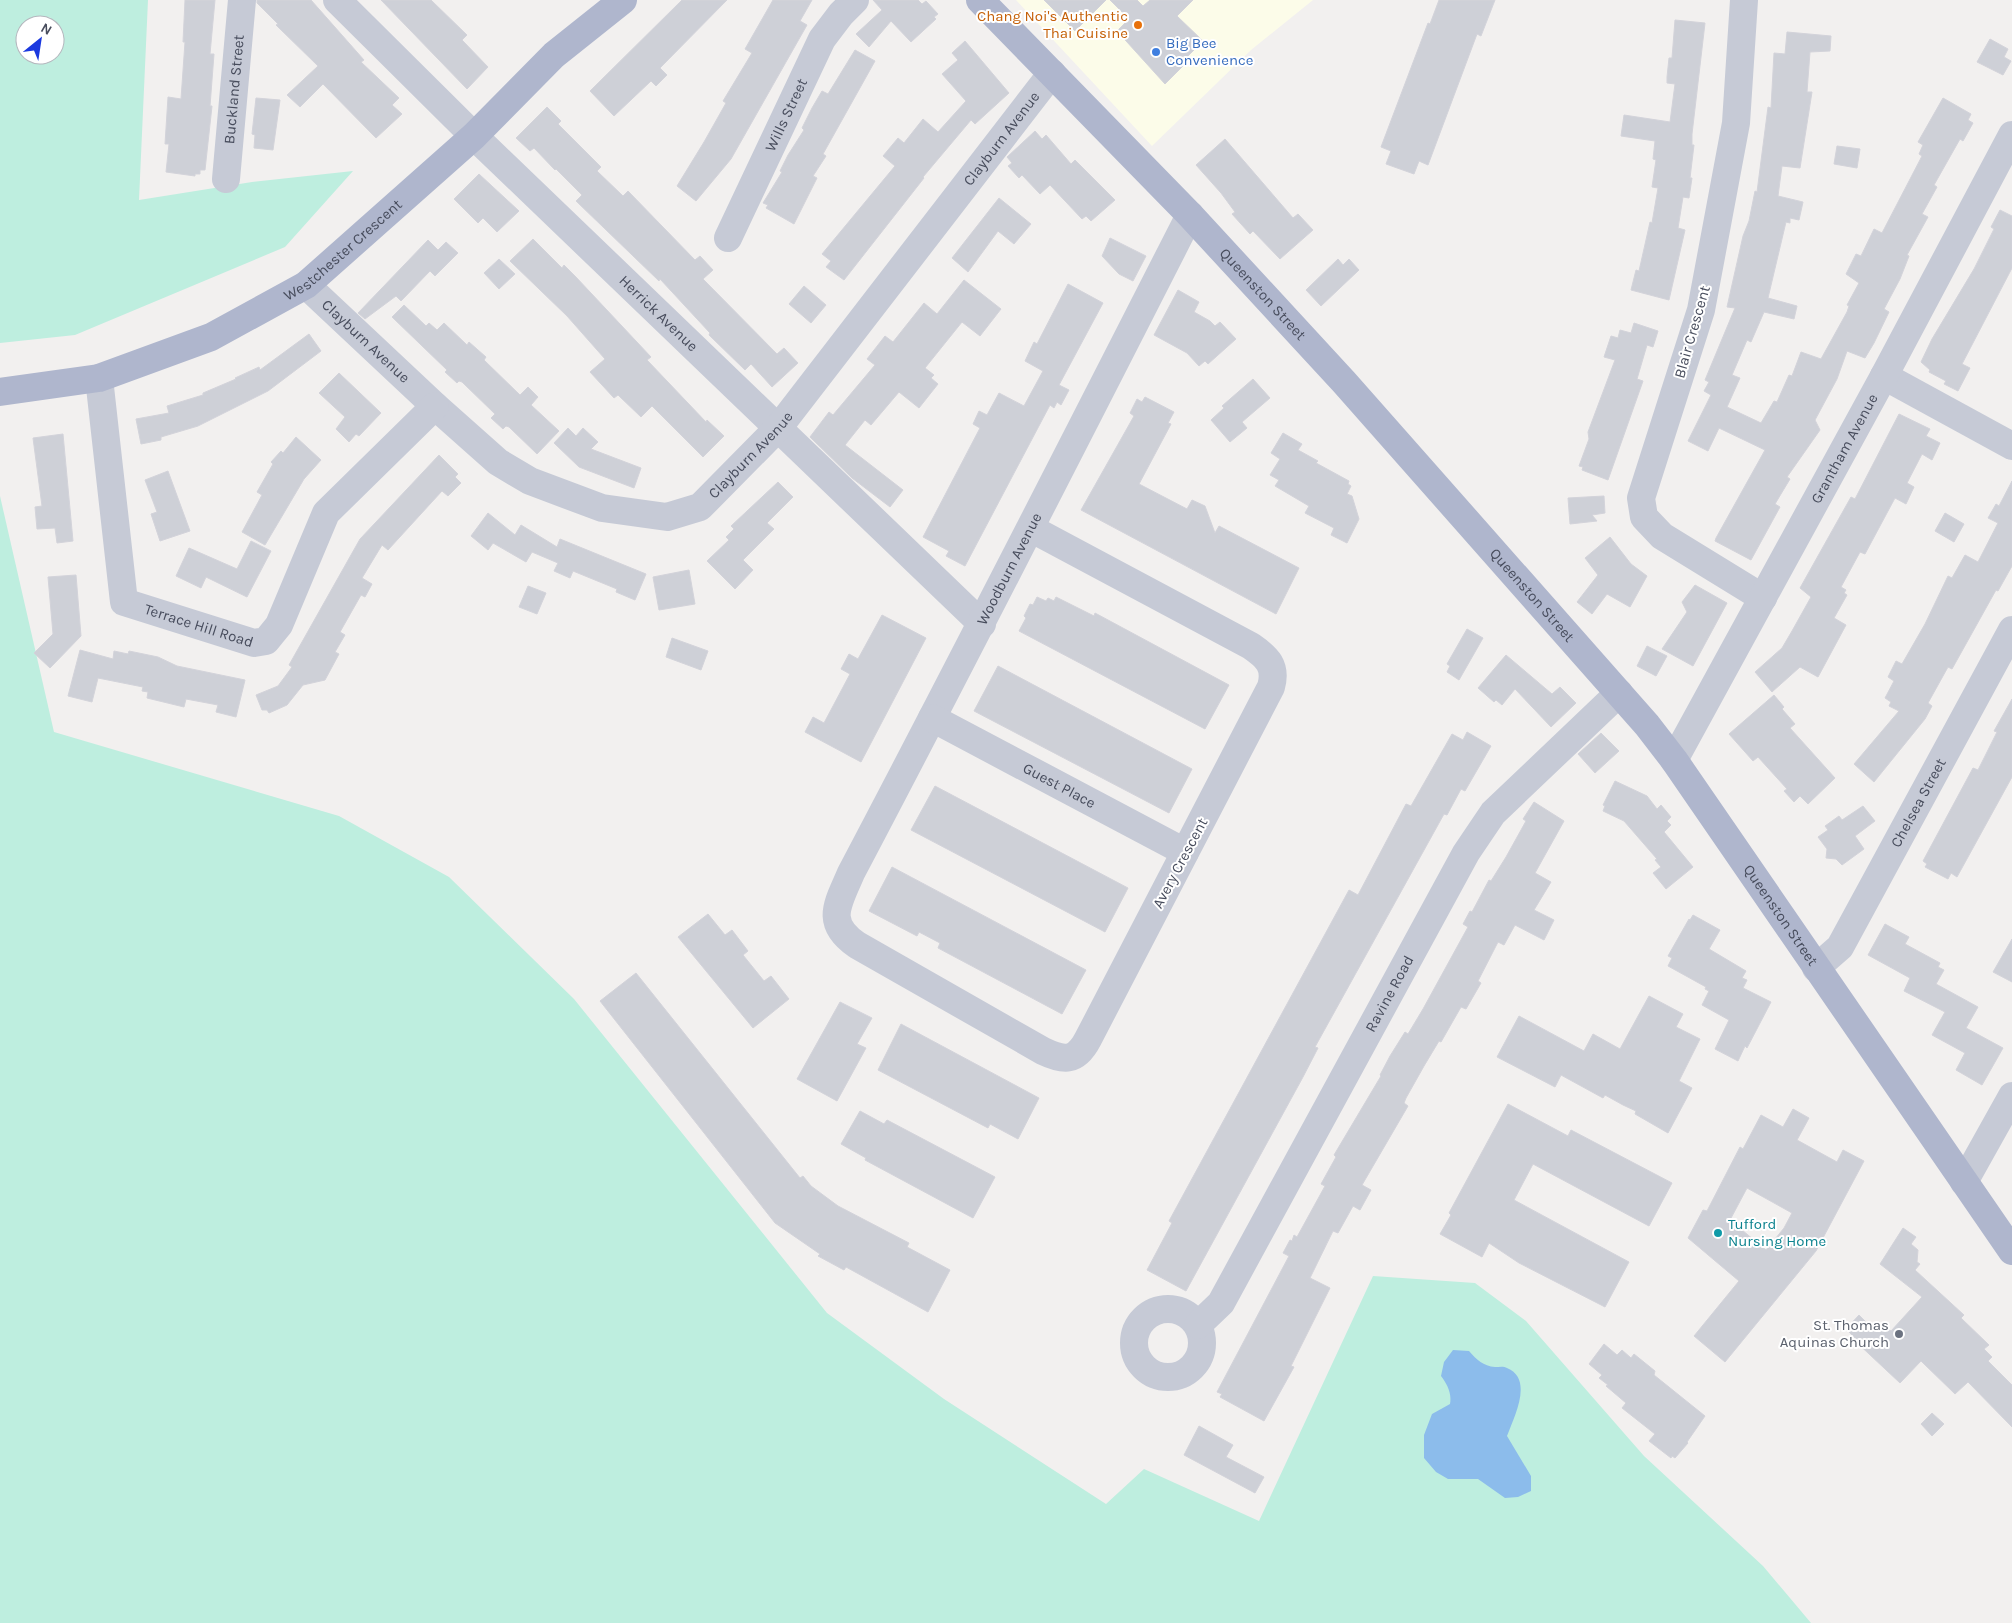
<svg xmlns="http://www.w3.org/2000/svg" width="2012" height="1623" font-family="Karla,sans-serif">
<rect width="100%" height="100%" fill="#f2f0ef"/>
<path fill="#fcfce9" d="M1016,0H1313L1251,50L1152,146Z"/>
<path fill="#beeedf" fill-rule="evenodd" d="M0,0H148L139,200L252,182L353,171L285,247L75,335L0,343ZM25,25H55V55H25Z
M0,496L54,732L339,816L449,877L574,999L827,1313L944,1399L1106,1504L1144,1469L1259,1521L1373,1276L1475,1283L1526,1321L1644,1456L1763,1566L1811,1623H0Z"/>
<path fill="#8cbceb" d="M1453,1350L1469,1351C1477,1360 1483,1366 1495,1367C1499,1367 1504,1366 1507,1368C1534,1379 1514,1417 1507,1436L1531,1476V1491L1518,1497L1505,1498L1478,1479H1448L1436,1472L1424,1458V1435L1432,1414L1450,1404C1452,1393 1447,1384 1441,1376L1444,1362Z"/>
<path fill="#ced0d7" stroke="#d3d3da" fill-rule="evenodd" d="M185,0H215L210,54H214L210,106H212L205,170H200V174H195V176L166,172L169,144H165L168,97L181,99L185,42H183Z
M257,0H311L364,60L361,62L399,98L392,105L402,114L376,138L323,84L300,107L287,95L318,66L276,25L278,24L257,3Z
M381,0H431L467,35L462,40L488,67L467,89Z
M682,0H727L660,68L667,75L656,86L651,81L614,116L590,91Z
M773,0H812L800,21L807,25L731,159L696,201L677,186L704,142L726,103L723,101L752,53L745,49Z
M873,0H918L922,4L926,1L938,14L934,17L936,19L911,42L891,21L869,47L856,34L882,10Z
M1044,0H1106L1075,31Z
M1110,0H1137L1143,6L1150,0H1193L1177,16L1203,41L1183,61L1186,63L1165,84L1117,31L1129,19Z
M1439,0H1495L1481,36L1477,34L1428,165L1419,161L1414,174L1386,164L1391,151L1381,147L1428,23L1430,24Z
M1675,20L1705,23L1692,134V145H1694L1690,178H1692L1689,198L1683,197L1678,228L1685,230L1669,300L1631,290L1636,270L1639,271L1650,222L1652,223L1658,188L1652,187L1656,160L1653,159L1655,141L1621,136L1624,115L1670,122L1675,84L1667,83V77L1669,58H1672Z
M1787,32L1831,36L1830,51L1810,52L1807,92H1812L1800,168L1782,166L1778,196L1803,202L1799,220L1790,218V223L1786,222L1768,298L1797,306L1794,319L1764,312L1751,342L1747,340L1732,375L1740,378L1727,407L1761,423L1774,401L1777,402L1789,375L1792,376L1801,352L1821,359L1847,312L1849,306L1847,305L1859,283L1846,274L1856,254L1861,256L1874,229L1882,233L1922,156L1919,154L1923,145L1918,142L1943,98L1971,114L1968,120L1973,123L1963,141L1960,139L1934,185L1937,187L1922,214L1928,217L1907,255L1909,256L1900,279L1884,309L1889,312L1874,343L1865,358L1847,351L1837,379L1815,420L1820,430L1787,477L1790,479L1775,504L1780,507L1751,560L1715,541L1716,538L1765,450L1719,428L1708,451L1688,441L1711,395L1704,391L1709,382L1705,380L1735,308L1727,307L1743,236L1749,221L1755,191L1757,192L1768,107L1771,108L1774,53L1785,54Z
M1990,39L2008,49L2004,57L2011,61L2003,75L1977,62Z
M965,41L1009,93L975,124L971,120L923,177L924,178L844,280L826,267L831,261L822,254L895,166L883,156L898,138L904,143L923,119L938,132L966,101L942,74L958,60L952,53Z
M855,50L875,61L823,154L826,156L813,176L817,178L794,224L766,208L768,205L763,203L782,172L780,171L788,155L804,130L802,128L812,108L822,91L828,94Z
M256,98L280,100L273,150L254,148L255,135L252,134Z
M547,107L561,121L558,124L601,167L597,171L623,196L628,191L695,260L700,256L713,270L703,279L777,354L784,348L798,363L772,387L751,364L745,370L709,335L710,333L660,279L659,281L576,201L582,195L556,169L555,170L534,148L530,151L516,138Z
M1035,131L1042,139L1046,135L1071,164L1075,160L1115,200L1091,221L1086,216L1082,219L1050,185L1040,194L1022,175L1019,178L1008,166L1012,163L1007,157Z
M1225,139L1293,218L1298,214L1313,230L1280,259L1253,231L1250,234L1232,214L1235,212L1221,193L1196,165Z
M1837,146L1860,149L1857,168L1834,164Z
M479,174L519,211L497,232L483,218L478,223L454,199Z
M999,198L1031,224L1014,244L998,231L968,272L952,258Z
M2000,210L2012,216V268L1962,364L1970,368L1958,391L1944,384L1946,381L1929,372L1930,370L1921,362L1932,339L1974,269L1994,229L1991,227Z
M1110,238L1146,256L1133,281L1119,274L1102,256Z
M533,239L562,268L564,265L575,276L651,357L647,360L706,422L707,420L724,436L703,457L652,406L641,417L618,395L614,398L590,372L605,359L567,316L510,261Z
M428,240L438,250L446,242L458,253L435,276L430,271L401,301L396,296L365,319L358,313Z
M499,259L515,274L499,289L484,273Z
M1338,259L1343,265L1349,259L1359,270L1321,306L1306,290Z
M964,280L1001,309L980,336L962,322L925,368L934,375L931,378L938,384L919,408L899,392L871,425L865,420L845,445L903,490L890,507L852,478L810,437L829,412L833,415L875,365L867,359L885,336L893,342L924,303L937,314Z
M1068,284L1103,303L1059,385L1069,390L1061,405L1057,402L1054,408L1050,405L965,566L946,556L949,551L923,537L980,428L973,424L979,411L987,415L999,393L1024,406L1043,371L1025,361L1034,342L1037,344Z
M804,286L826,305L811,323L789,304Z
M1178,290L1199,302L1194,312L1210,321L1215,326L1220,322L1236,339L1208,364L1205,361L1199,366L1187,353L1154,335Z
M404,305L426,326L429,323L437,330L444,323L467,345L469,342L486,357L484,360L520,395L528,387L538,397L531,405L559,431L537,454L509,427L506,426L503,429L491,418L495,414L462,382L459,381L457,383L445,372L447,370L392,317Z
M1634,323L1658,331L1653,347L1647,345L1637,379L1643,381L1608,480L1582,470L1583,467L1579,466L1589,439L1588,432L1615,360L1604,357L1611,336L1618,338L1620,330L1631,333Z
M309,334L321,351L268,391L198,426L161,437V440L141,444L136,419L169,413L167,406L203,395V393L236,379L235,378L259,367L260,370Z
M339,373L381,413L359,436L356,434L349,442L336,429L345,417L319,393Z
M1253,379L1270,398L1242,422L1247,428L1230,442L1211,420L1224,408L1222,406Z
M1145,397L1174,412L1168,423L1171,424L1139,484L1187,509L1192,500L1205,506L1215,533L1219,526L1299,568L1276,614L1081,510L1134,416L1130,413L1137,399L1142,402Z
M1899,414L1930,429L1926,436L1940,443L1932,460L1922,454L1907,483L1914,487L1906,504L1895,498L1865,554L1860,552L1841,587L1846,590L1844,593L1847,595L1834,618L1846,625L1818,677L1800,667L1772,692L1755,672L1782,648L1792,631L1811,597L1800,588L1851,497L1855,499Z
M568,428L576,436L583,428L598,442L591,449L641,468L634,488L579,467L554,443Z
M1283,433L1302,444L1298,450L1318,461L1316,463L1349,481L1348,484L1351,486L1347,494L1352,496L1359,519L1347,543L1331,535L1334,528L1305,513L1309,506L1275,486L1279,480L1270,475L1280,459L1271,453Z
M63,434L73,541L57,543L55,528L37,529L35,507L42,506L33,438Z
M296,437L321,460L304,479L265,545L242,532L262,495L257,492L273,464L271,462L281,451L283,453Z
M439,455L458,474L455,477L461,483L448,496L442,491L388,550L382,545L362,578L372,584L365,597L361,595L340,632L345,635L335,652L339,654L325,680L303,685L287,705L269,713L267,710H262L256,695L278,686L292,667L289,665L360,539Z
M168,471L190,531L160,541L151,514L157,512L145,480Z
M2012,481V566L1998,591L1996,590L1952,669L1948,667L1928,703L1932,706L1925,719L1874,782L1854,764L1899,711L1889,706L1891,702L1885,698L1894,681L1888,677L1896,661L1902,664L1925,624L1948,576L1952,578L1965,555L1978,562L1998,523L1988,518L1996,504L1999,506Z
M778,482L793,497L767,523L774,529L743,560L753,570L735,589L707,561L729,540L726,537L734,529L731,526Z
M1604,496L1605,513L1592,515L1597,521L1570,524L1568,498Z
M488,513L515,535L521,525L557,547L560,539L646,574L635,600L616,592L617,589L573,571L570,578L554,571L558,563L532,552L526,562L493,543L488,550L471,536Z
M1945,513L1964,524L1954,542L1935,531Z
M1610,537L1631,564L1647,576L1630,607L1607,594L1592,614L1577,602L1598,575L1585,558Z
M251,541L271,551L247,597L206,577L201,588L176,576L189,548L237,569Z
M689,570L695,604L659,610L653,577Z
M76,575L81,636L50,668L34,653L53,634L48,577Z
M1695,585L1727,603L1693,666L1662,649L1687,612L1682,602Z
M528,586L546,593L537,614L519,607Z
M1037,597L1046,601L1048,598L1054,601L1056,597L1094,616L1095,613L1229,685L1205,729L1019,631L1026,618L1024,616L1030,604L1033,605Z
M882,615L926,638L861,762L805,732L813,717L824,723L850,674L841,669L849,654L858,659Z
M1467,629L1483,638L1459,680L1447,672L1450,666L1447,664Z
M672,638L708,651L701,670L666,657Z
M1647,646L1667,656L1656,676L1637,666Z
M80,650L113,659L114,651L128,654L129,651L158,657L177,666L245,680L236,717L216,712L218,705L186,699L184,707L147,698L148,692L142,691L143,687L98,678L92,702L68,696Z
M1506,655L1552,694L1560,687L1576,703L1551,727L1515,689L1502,705L1496,700L1494,702L1478,688Z
M998,666L1192,769L1169,813L974,711Z
M1774,695L1784,707L1782,709L1795,724L1790,728L1835,778L1808,804L1800,796L1794,802L1784,791L1787,789L1758,757L1753,761L1729,734Z
M2012,699V777L1957,877L1951,873L1948,879L1925,867L1927,864L1923,861L1973,768L1978,770L1997,732L1994,731Z
M1467,732L1491,746L1465,791L1461,789L1447,815L1444,814L1315,1047L1318,1048L1303,1077L1186,1291L1147,1270L1172,1223L1169,1221L1349,890L1358,895L1406,804L1411,806L1452,734L1463,740Z
M1601,733L1619,751L1595,773L1578,754Z
M1615,781L1647,796L1657,809L1661,805L1671,817L1667,821L1671,825L1664,832L1693,867L1666,889L1653,873L1661,867L1655,860L1657,859L1624,821L1603,811L1605,806L1603,805Z
M935,786L1128,888L1105,932L911,830Z
M1534,802L1564,821L1535,873L1551,882L1534,910L1554,920L1544,940L1515,925L1504,945L1498,942L1478,981L1481,983L1466,1009L1461,1007L1441,1042L1439,1041L1424,1066L1406,1098L1404,1103L1408,1106L1362,1185L1371,1190L1360,1210L1353,1206L1338,1233L1333,1231L1310,1278L1330,1288L1291,1366L1294,1367L1264,1421L1220,1397L1222,1394L1217,1392L1289,1256L1283,1253L1290,1240L1292,1241L1294,1235L1297,1237L1325,1186L1321,1184L1336,1157L1334,1155L1381,1076L1380,1075L1390,1056L1405,1032L1408,1034L1423,1009L1468,927L1463,924L1470,911L1472,912L1489,880L1491,881L1506,857L1526,821L1523,819Z
M1863,806L1875,821L1855,836L1864,849L1842,865L1836,859L1826,858L1827,849L1818,837L1828,830L1825,826L1839,816L1842,820Z
M892,867L1086,970L1062,1014L938,948L940,943L919,932L917,936L869,911Z
M708,914L725,935L732,930L748,951L743,955L764,981L771,976L789,999L753,1028L678,937Z
M1693,915L1720,930L1709,949L1746,971L1742,978L1747,980L1743,988L1771,1002L1747,1048L1745,1046L1738,1061L1715,1049L1729,1020L1702,1005L1709,991L1705,989L1706,987L1668,966L1672,958L1668,956L1689,919L1690,920Z
M1885,924L1909,937L1905,944L1940,963L1938,967L1944,970L1936,984L1978,1007L1966,1028L2003,1048L1982,1085L1956,1070L1965,1053L1932,1035L1945,1012L1904,991L1910,978L1868,955Z
M2012,939V982L1993,972Z
M636,973L800,1178L803,1176L811,1186L838,1206L909,1243L907,1247L950,1270L928,1312L846,1267L844,1270L818,1256L820,1254L775,1223L600,1001Z
M1649,996L1683,1014L1676,1027L1700,1039L1679,1081L1692,1088L1668,1133L1635,1114L1636,1111L1623,1105L1605,1095L1603,1098L1561,1075L1555,1087L1497,1057L1519,1016L1584,1051L1593,1034L1620,1049Z
M840,1002L872,1018L857,1044L866,1048L837,1101L797,1079Z
M901,1024L1039,1098L1018,1139L990,1124L988,1128L878,1070Z
M1508,1104L1568,1136L1571,1130L1672,1183L1649,1226L1533,1164L1514,1200L1629,1262L1605,1307L1519,1263L1489,1243L1482,1257L1440,1234L1451,1215L1449,1213Z
M1793,1109L1809,1118L1797,1140L1837,1162L1843,1150L1864,1161L1816,1251L1725,1362L1694,1336L1739,1281L1688,1238L1703,1210L1707,1211L1740,1147L1743,1149L1761,1115L1783,1127ZM1747,1188L1792,1213L1784,1228L1766,1250L1730,1220Z
M860,1111L884,1124L887,1120L995,1177L973,1218L865,1160L866,1158L841,1144Z
M1903,1228L1916,1237L1911,1244L1918,1250L1917,1262L1920,1264L1915,1270L1964,1315L1961,1318L1989,1345L1984,1349L1992,1357L1988,1361L2012,1385V1427L1968,1382L1955,1394L1921,1361L1900,1383L1853,1339L1855,1338L1846,1329L1859,1315L1875,1331L1881,1324L1891,1331L1922,1297L1880,1264Z
M1604,1344L1617,1355L1622,1350L1631,1358L1634,1354L1655,1371L1654,1375L1705,1416L1687,1442L1688,1443L1675,1458L1672,1456L1671,1458L1649,1441L1655,1434L1622,1408L1626,1403L1606,1386L1608,1385L1599,1378L1602,1375L1589,1364Z
M1932,1413L1944,1424L1932,1436L1921,1424Z
M1199,1426L1233,1445L1226,1457L1264,1477L1255,1493L1184,1455Z"/>
<g fill="none" stroke-linecap="round" stroke-linejoin="round">
<g stroke="#c6cad6" stroke-width="28">
<path id="s1" d="M337,0L474,136L982,624"/>
<path d="M1744,0L1736,123L1701,310L1641,498L1644,517L1662,536L1763,598"/>
<path id="s2" d="M226,179L242,0"/>
<path id="s3" d="M728,238L822,39L841,14L855,0"/>
<path id="s4" d="M306,285L435,406L498,462L530,481L602,508L667,517L700,507L779,427L1052,73"/>
<path d="M1884,376L2012,446"/>
<path id="s5" d="M99,378L124,602L254,643L266,641L279,625L326,513L435,406"/>
<path id="s6" d="M1030,528L1251,646C1267,657 1277,666 1271,687L1088,1039C1076,1062 1064,1061 1043,1051L857,945C824,922 838,904 851,873C966,655 1078,435 1190,215"/>
<path id="s7" d="M932,718L1185,852"/>
<path id="s8" d="M1674,760L1884,376L2012,135"/>
<path id="s9" d="M1816,968L1840,947L2012,630"/>
<path d="M1964,1182L2012,1096"/>
<circle cx="1168" cy="1343" r="34"/>
<path id="s10" d="M1198,1325L1221,1303L1466,853L1493,813L1619,693"/>
</g>
<g stroke="#afb6cd" stroke-width="28">
<path id="s11" d="M980,0L1190,215L1344,382L1647,725L1674,760L2012,1251"/>
<path id="s12" d="M0,392L99,378L211,337L306,285L474,136L554,55L623,0"/>
</g>
</g>
<circle fill="#e8710a" stroke="#fff" stroke-width="2" cx="1138" cy="25" r="5"/>
<circle fill="#3f7fe0" stroke="#fff" stroke-width="2" cx="1156" cy="52" r="5"/>
<circle fill="#0f9aa8" stroke="#fff" stroke-width="2" cx="1718" cy="1233" r="5"/>
<circle fill="#6b7280" stroke="#fff" stroke-width="2" cx="1899" cy="1334" r="5"/>
<g text-anchor="middle" dominant-baseline="central" stroke-width="4" stroke-linejoin="round" paint-order="stroke">
<g font-size="15" fill="#c56008" stroke="#fff" text-anchor="end">
<text x="1128" y="16">Chang Noi's Authentic<tspan x="1128" dy="17">Thai Cuisine</tspan></text>
</g>
<g font-size="15" fill="#366cbe" stroke="#fff" text-anchor="start">
<text x="1166" y="43">Big Bee<tspan x="1166" dy="17">Convenience</tspan></text>
</g>
<g font-size="15" fill="#474c5c" stroke="#fff">
<text stroke="none"><textPath href="#s2" startOffset="90">Buckland Street</textPath></text>
<text stroke="none"><textPath href="#s3" startOffset="136">Wills Street</textPath></text>
<text stroke="none"><textPath href="#s4" startOffset="952">Clayburn Avenue</textPath></text>
<text stroke="none"><textPath href="#s12" startOffset="378">Westchester Crescent</textPath></text>
<text stroke="none"><textPath href="#s11" startOffset="408">Queenston Street</textPath></text>
<text stroke="none"><textPath href="#s1" startOffset="449">Herrick Avenue</textPath></text>
<text transform="translate(1692 332) rotate(-74)">Blair Crescent</text>
<text stroke="none"><textPath href="#s4" startOffset="82">Clayburn Avenue</textPath></text>
<text stroke="none"><textPath href="#s8" startOffset="355">Grantham Avenue</textPath></text>
<text stroke="none"><textPath href="#s4" startOffset="548">Clayburn Avenue</textPath></text>
<text stroke="none"><textPath href="#s6" startOffset="1391">Woodburn Avenue</textPath></text>
<text stroke="none"><textPath href="#s11" startOffset="812">Queenston Street</textPath></text>
<text stroke="none"><textPath href="#s5" startOffset="304">Terrace Hill Road</textPath></text>
<text stroke="none"><textPath href="#s7" startOffset="144">Guest Place</textPath></text>
<text stroke="none"><textPath href="#s9" startOffset="196">Chelsea Street</textPath></text>
<text transform="translate(1180 863) rotate(-62)">Avery Crescent</text>
<text stroke="none"><textPath href="#s11" startOffset="1218">Queenston Street</textPath></text>
<text stroke="none"><textPath href="#s10" startOffset="384">Ravine Road</textPath></text>
</g>
<g font-size="15" fill="#0d838f" stroke="#fff" text-anchor="start">
<text x="1728" y="1224">Tufford<tspan x="1728" dy="17">Nursing Home</tspan></text>
</g>
<g font-size="15" fill="#5b616d" stroke="#fff" text-anchor="end">
<text x="1889" y="1325">St. Thomas<tspan x="1889" dy="17">Aquinas Church</tspan></text>
</g>
</g>
<g transform="translate(40 40) rotate(30)"><circle r="24" fill="#ffffff" stroke="#b5b7be"/>
<path d="M0-4L9 19L0 12L-9 19Z" fill="#1b39df"/>
<text y="-8" font-size="14" font-weight="bold" text-anchor="middle" fill="#474c5c">N</text>
</g>
</svg>
